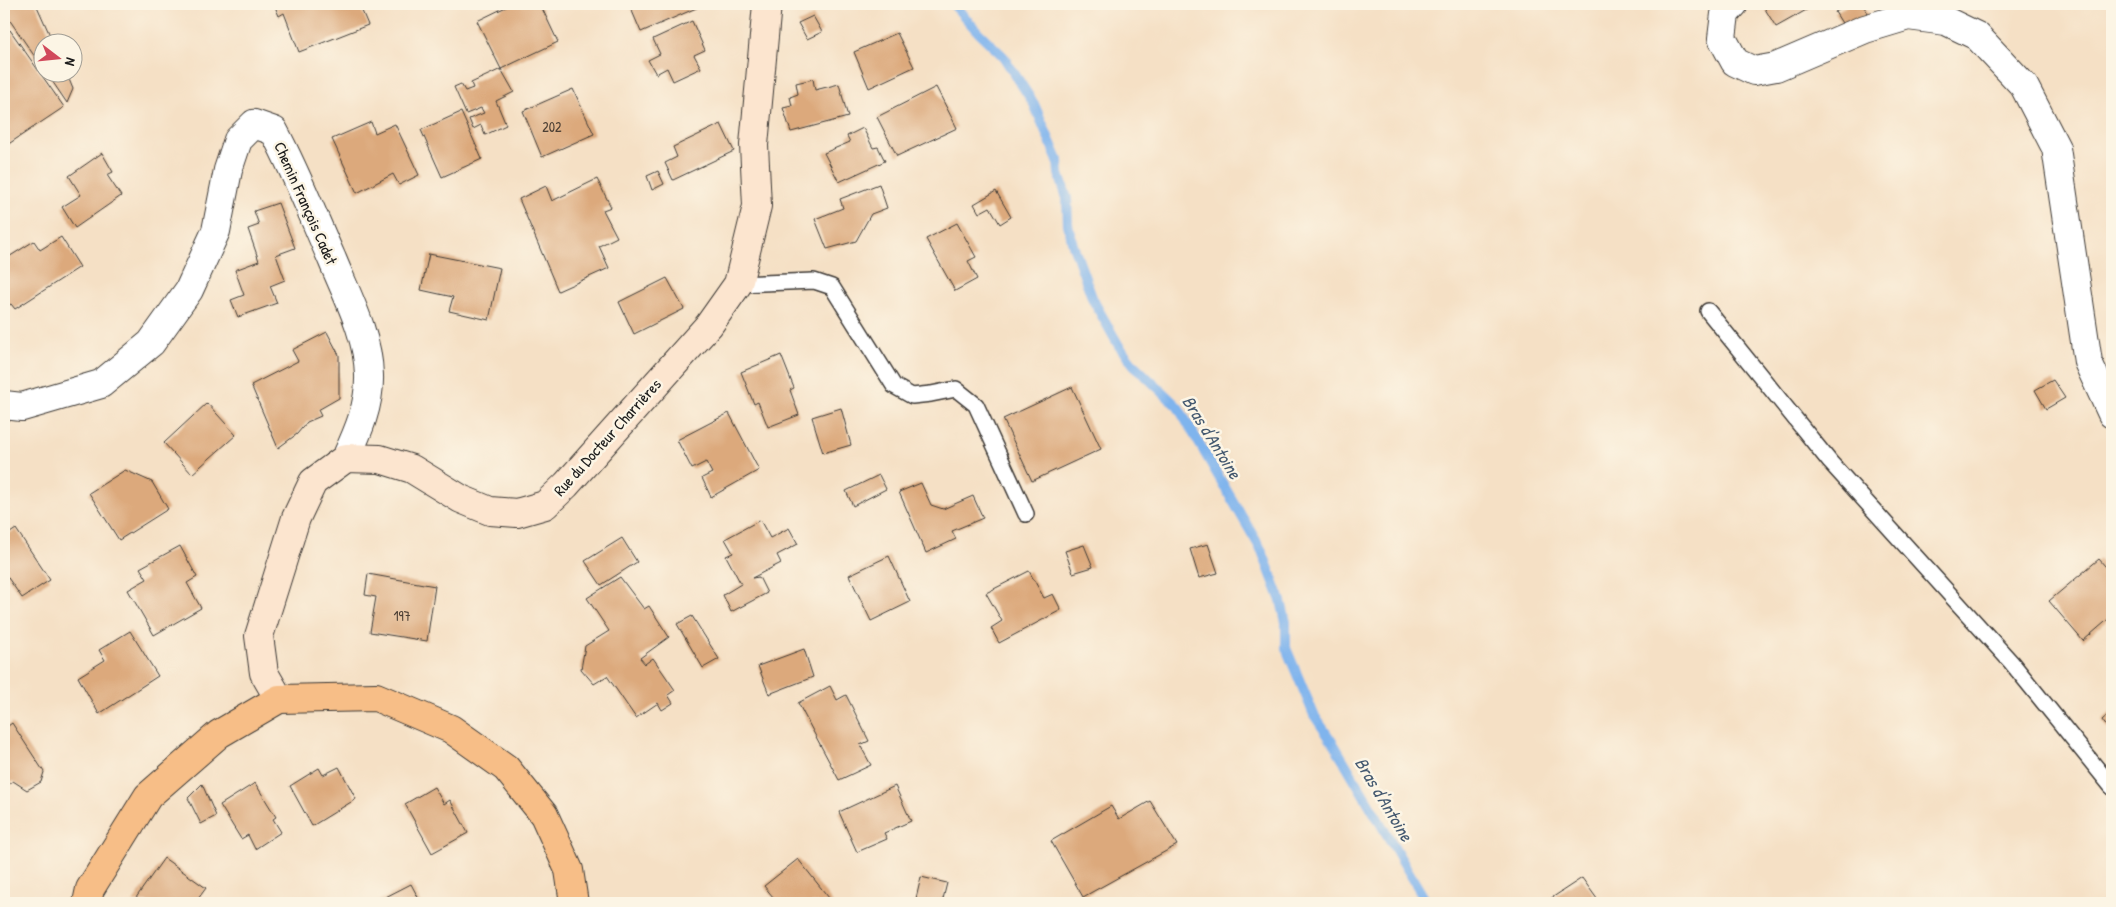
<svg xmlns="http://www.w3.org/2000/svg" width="2116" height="907" font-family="'Patrick Hand',sans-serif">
<rect width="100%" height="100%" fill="#fcf5e5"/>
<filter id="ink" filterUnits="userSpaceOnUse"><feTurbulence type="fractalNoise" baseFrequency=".02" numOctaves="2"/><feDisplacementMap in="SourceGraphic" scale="10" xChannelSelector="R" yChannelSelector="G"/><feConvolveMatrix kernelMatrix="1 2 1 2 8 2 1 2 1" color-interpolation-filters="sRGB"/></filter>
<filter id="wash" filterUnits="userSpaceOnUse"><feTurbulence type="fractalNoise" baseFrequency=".0096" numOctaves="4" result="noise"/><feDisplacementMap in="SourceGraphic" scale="20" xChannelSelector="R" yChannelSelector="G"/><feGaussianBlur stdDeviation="1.12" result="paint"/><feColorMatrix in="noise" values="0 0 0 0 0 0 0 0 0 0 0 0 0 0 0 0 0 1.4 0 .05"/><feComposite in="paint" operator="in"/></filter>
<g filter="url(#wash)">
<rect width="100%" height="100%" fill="#f5e0c5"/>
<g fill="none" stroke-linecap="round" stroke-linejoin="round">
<path stroke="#7fb4ed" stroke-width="10" d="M953,4L979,33L1003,56L1034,104L1058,160L1059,174L1067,198L1068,224L1073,245L1093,300L1119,346L1134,365L1178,407L1262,551L1281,601L1286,622V648L1314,715L1335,746L1427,903"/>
</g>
<g id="blocks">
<path fill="#dca97b" d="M4,4H36L53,42H42V67L4,12Z
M274,4H359L368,25L299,52L284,13L279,16Z
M512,4H540L558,42L501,69L477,21Z
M629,4H700L701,6L641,32Z
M1762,4H1817L1776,27Z
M1850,4H1862L1870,16L1845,28L1835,12Z
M813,16L822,32L807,39L798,23Z
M692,21L705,50L694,55L701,68L673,81L667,68L656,74L648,60L660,54L653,39Z
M10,30L64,107L4,147V35Z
M897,33L914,67L869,88L854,52Z
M501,69L514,92L496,101L506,125L485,135L481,125L473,129L469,119L484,113L481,108L466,114L454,87L461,84L465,91L473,88L471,83Z
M46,72H66L73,89L67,103Z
M813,79L815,90L839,84L848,117L791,132L783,108L792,106L790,97L798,94L796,83Z
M936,87L957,128L897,156L877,117Z
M573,89L594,134L542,157L523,111Z
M461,112L482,159L442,177L421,130Z
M371,122L375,133L395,124L419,175L399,185L393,174L357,193L332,139Z
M721,124L734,151L673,180L665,163L677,157L673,147Z
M863,128L873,148L878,147L885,161L839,182L824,153L850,142L847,136Z
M102,153L113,172L107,175L121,196L75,228L62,207L81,195L69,176Z
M658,171L664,184L652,190L647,176Z
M597,179L611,207L603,210L617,237L599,246L609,268L558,291L519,199L546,186L552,201Z
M879,184L887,208L871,214L856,241L827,249L815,219L843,208L840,199Z
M996,191L1011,217L1000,224L990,207L979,213L974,204Z
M278,203L295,248L276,255L285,280L270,286L277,303L238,317L231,300L244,295L235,270L259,261L248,229L259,225L254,211Z
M957,223L976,257L968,261L977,279L955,291L926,239Z
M61,237L80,267L15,309L11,304L4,308V260L34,241L40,250Z
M429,254L500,268L489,320L449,311L453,297L421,290Z
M667,278L684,309L634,334L619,302Z
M327,332L339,355V398L318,410L321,416L307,422L297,434L278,448L251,385L298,361L292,350Z
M781,355L794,388L790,390L799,415L768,427L758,402L754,404L741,372Z
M2053,380L2065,398L2046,409L2035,390Z
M1072,387L1101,449L1032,481L1003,419Z
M207,403L236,435L192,474L164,443Z
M841,408L851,445L823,453L812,417Z
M729,413L759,470L711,497L702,478L712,473L706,462L692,469L677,440Z
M125,470L152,482L168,509L119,540L89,493Z
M879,475L886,489L853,506L846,491Z
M921,483L931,505L943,509L973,496L983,518L952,531L956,539L926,553L899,492Z
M760,520L770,538L789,528L798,544L777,555L781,563L752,578L759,577L767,593L731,612L723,595L741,584L726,556L733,553L725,539Z
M16,529L50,580L22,598L6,575L4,576V537Z
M622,538L637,562L601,585L585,561Z
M1208,544L1218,573L1199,578L1190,549Z
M1084,545L1093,567L1073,573L1065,551Z
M180,546L197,577L187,583L201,608L154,635L128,590L147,579L140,568Z
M889,556L910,602L871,621L849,575Z
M2099,559L2112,574V616L2083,641L2049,601Z
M1029,571L1044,598L1053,594L1061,610L999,643L991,628L1002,621L986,593Z
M368,574L435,586L427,641L370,632L376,597L365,595Z
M620,577L644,609L649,606L669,637L640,658L645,664L653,658L675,690L668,695L673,703L662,710L658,703L636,718L607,676L594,684L581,669L585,646L609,631L587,598Z
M692,616L719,659L703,668L677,624Z
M130,631L158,676L99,714L78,677L105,660L99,650Z
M804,649L813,677L769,694L758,666Z
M830,686L837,700L846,695L869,741L860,745L871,765L839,780L798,703Z
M2112,711V734L2102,720Z
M12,723L44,772L41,782L27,790L13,781L4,788V729Z
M339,767L356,799L312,826L290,786L319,768L323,775Z
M255,783L276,817L273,819L281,832L255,849L248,835L241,839L220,805Z
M202,784L216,816L201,824L188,798Z
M895,786L911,821L884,833L887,839L857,852L839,812Z
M434,787L444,804L450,800L468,833L432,853L405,804Z
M1150,801L1177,845L1083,897L1051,841L1111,806L1119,819Z
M164,858L206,888L195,903L133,902Z
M798,859L833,903H778L764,886Z
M921,877L947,883L942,903H915Z
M1582,878L1600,903H1544Z
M411,884L421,903H374Z"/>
</g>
</g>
<g filter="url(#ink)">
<use href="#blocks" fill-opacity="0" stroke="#3d3935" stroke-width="1"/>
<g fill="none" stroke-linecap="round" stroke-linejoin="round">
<g stroke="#3d3935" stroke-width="18">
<path id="lane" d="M738,284L814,281L832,287L894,386L912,396L931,394L956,389L976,405L1026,514
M1708,311L1830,462L2011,662L2112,787"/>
</g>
<g stroke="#3d3935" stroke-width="30">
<path id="street" d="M1734,4L1725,14L1722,38L1735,62L1754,71L1776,67L1865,29L1908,16L1946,21L1977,36L2024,86L2056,148L2088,362L2112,414
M4,405L22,407L101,384L151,343L189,290L216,231L228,170L238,140L254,124L274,131C296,172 313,216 332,259C347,296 368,334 369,375C370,405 358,432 346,458"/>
</g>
<g stroke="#3d3935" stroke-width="30">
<path id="secondary" d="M279,699L264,673L259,636L296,518L313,482L346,458L380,459L412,469L461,499L490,511L517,513L545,505L566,485L709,325L738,284L757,206L754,145L767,4"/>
</g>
<g stroke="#3d3935" stroke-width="30">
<path id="primary" d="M87,903L90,889L148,796L219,734L279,699L376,697L451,729L506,768L544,815L569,870L574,903"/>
</g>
<use href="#lane" stroke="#fff" stroke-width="15"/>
<use href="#street" stroke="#fff" stroke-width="28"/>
<use href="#secondary" stroke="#fce5cf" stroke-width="28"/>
<use href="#primary" stroke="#f7be87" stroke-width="28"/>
</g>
</g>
<g text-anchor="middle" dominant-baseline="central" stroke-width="5" stroke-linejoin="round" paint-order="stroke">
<g font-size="14" fill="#4c3f34">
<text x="552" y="126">202</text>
<text x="402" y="615">197</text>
</g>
<g font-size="16" fill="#1c1c1c" stroke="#fcf5e5">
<text transform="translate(306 203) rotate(66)">Chemin François Cadet</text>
<text transform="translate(607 437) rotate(-48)">Rue du Docteur Charrières</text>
</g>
<g font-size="18" font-style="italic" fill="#445970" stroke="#fcf5e5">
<text transform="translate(1212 437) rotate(58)">Bras d'Antoine</text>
<text transform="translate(1384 799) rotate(59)">Bras d'Antoine</text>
</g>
</g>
<rect width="2116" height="907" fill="none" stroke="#fcf5e5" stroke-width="20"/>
<g transform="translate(58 58) rotate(106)"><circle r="24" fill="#fcf5e5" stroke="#a29e95"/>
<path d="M0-4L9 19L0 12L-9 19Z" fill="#d1495b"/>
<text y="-8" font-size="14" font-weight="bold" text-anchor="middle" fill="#1c1c1c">N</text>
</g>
</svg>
